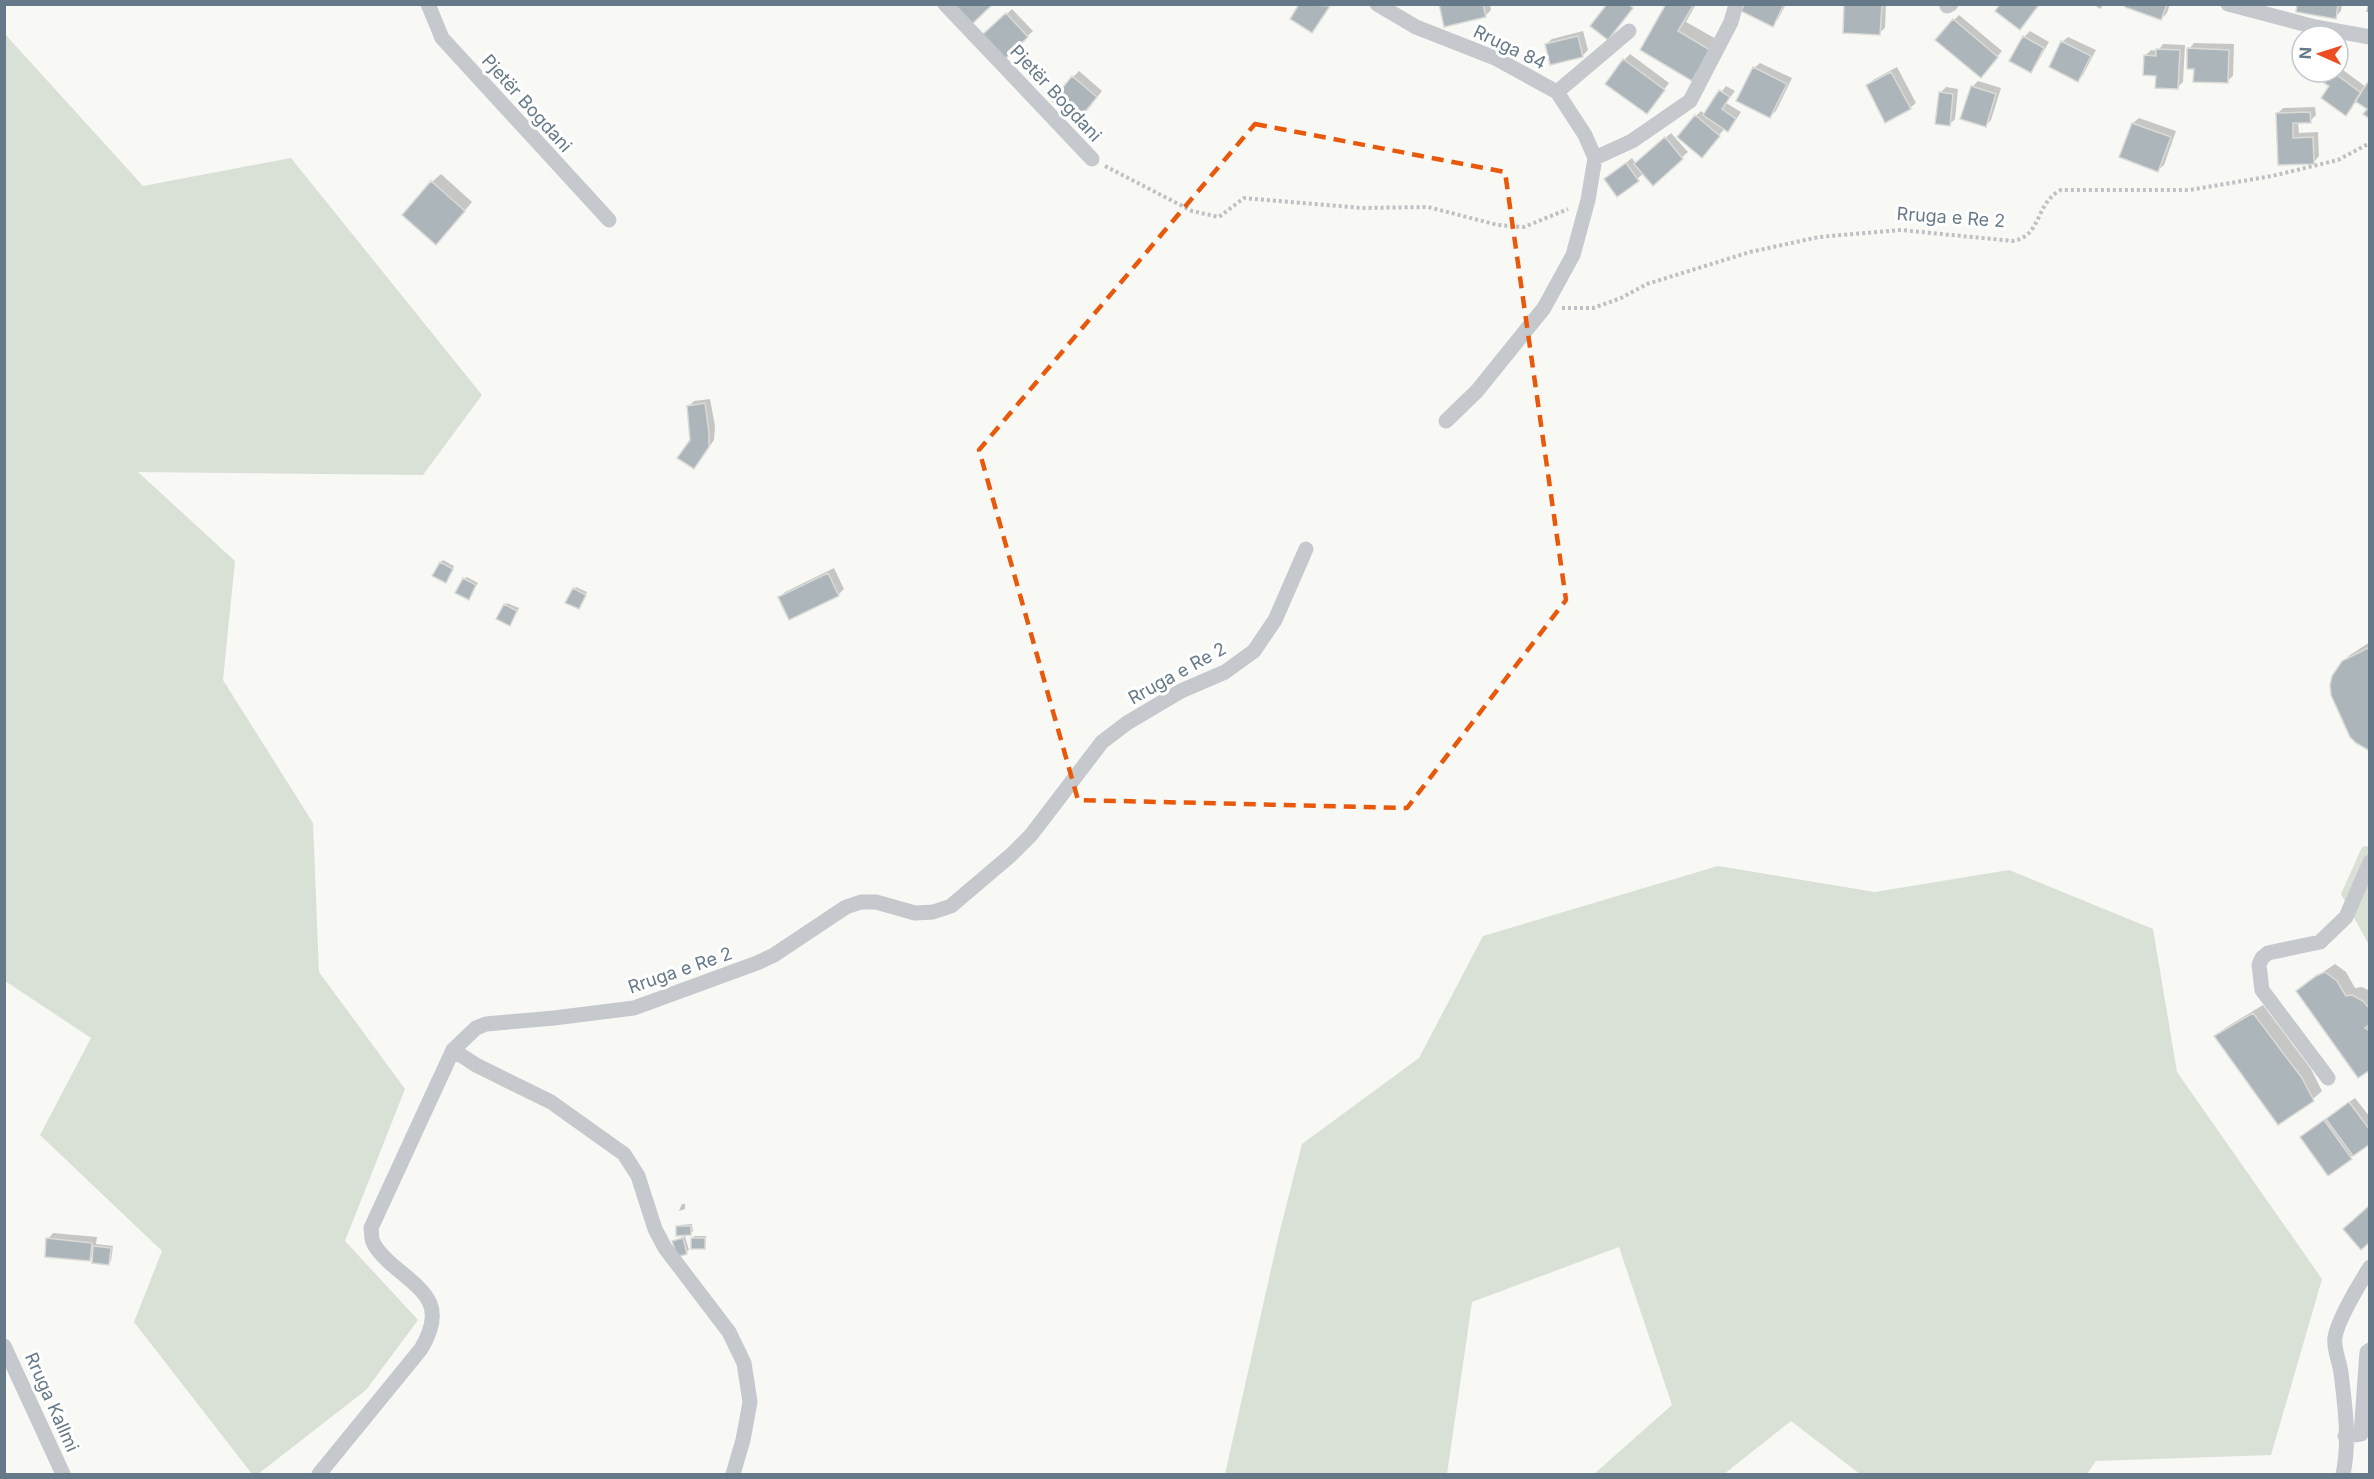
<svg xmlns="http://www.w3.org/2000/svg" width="2374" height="1479" font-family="Inter,sans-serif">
<rect width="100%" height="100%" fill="#f8f8f5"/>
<path fill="#d9e0d6" d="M4,33L143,186L291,158L482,395L423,475L138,472L235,561L223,680L313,823L319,972L405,1089L345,1241L418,1320L366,1390L258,1474H252L134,1322L162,1251L40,1135L91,1038L5,981Z
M2369,846V945L2341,894L2362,847Z
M1718,866L1875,892L2009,870L2153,929L2177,1072L2322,1279L2271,1455L2096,1461L2087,1474H1860L1791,1421L1724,1474H1594L1672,1405L1619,1247L1472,1302L1447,1474H1225L1279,1234L1302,1144L1419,1058L1483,936Z"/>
<path fill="#0003" d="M1301,4H1331L1312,31Z
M1441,4H1490L1491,10L1485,16Z
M1668,4H1696L1686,22L1718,40L1692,79Z
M1746,4H1786L1778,19L1773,25Z
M1846,4H1886L1885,28L1879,33Z
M2093,4H2104L2100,9Z
M2127,4H2170L2167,13L2161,19Z
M2299,4H2342L2341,11L2335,17Z
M2368,4H2370V12H2366Z
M1012,9L1033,31L1005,57L985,35Z
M1959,15L2002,51L1986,70L1954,20Z
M1583,31L1588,50L1582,56L1546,44L1552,39Z
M2030,31L2049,42L2036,65L2031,71L2024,37Z
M2068,37L2096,50L2083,75L2077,80L2062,42Z
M2194,43L2234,44L2233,76L2227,81L2195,68L2189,49Z
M2163,44L2185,45L2183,82L2177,88L2157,75L2145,56L2151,50L2158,51Z
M1630,54L1669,83L1647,112L1624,60Z
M1760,63L1792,78L1776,111L1770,116L1754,68Z
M1897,67L1916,103L1910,108L1868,86L1873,80Z
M2339,67L2366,87L2346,114L2331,86L2326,83L2334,72H2338Z
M1079,71L1102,91L1083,114L1073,77Z
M1978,81L2001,88L1991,120L1985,126L1972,87Z
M1726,86L1735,91L1726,103L1741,112L1733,124L1727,130L1725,128L1707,150L1696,116L1701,111L1705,114Z
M1946,87L1958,89L1955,119L1949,125L1940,93Z
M2315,107L2316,115L2310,121L2298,122L2299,133L2318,132L2319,156L2314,162L2280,164L2277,114L2283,108Z
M2139,118L2176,131L2164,165L2158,170L2121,157L2133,123Z
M1671,133L1688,152L1653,183L1644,173L1618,195L1612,174L1632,158L1636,164Z
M441,174L472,202L445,234L432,182Z
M710,399L715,426L714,440L699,461L692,440L688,407L694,401Z
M443,560L454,566L448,579L441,562Z
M834,568L844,589L838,595L780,597L785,592Z
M467,577L478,583L469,598L464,579Z
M576,587L587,592L581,605L574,589Z
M507,603L519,608L512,621L505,605Z
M2370,642V750L2364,748L2352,736L2333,676L2337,668L2350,655Z
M2335,964L2346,972L2355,988L2362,987L2370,991V1068L2307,983Z
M2263,1005L2311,1069L2322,1091L2313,1099L2216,1037L2225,1028Z
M2355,1098L2370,1117V1142L2328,1174L2307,1132Z
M682,1204H685V1209L679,1211Z
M692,1224L693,1231L690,1234L678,1227L680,1225Z
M53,1233L97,1237L96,1244L113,1246L111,1261L109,1263L94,1255L89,1260L48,1239Z
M685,1236L689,1250L686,1252L674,1241Z
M694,1236H706V1245L704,1248L692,1239Z"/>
<path fill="#acb5ba" stroke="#dadad7" stroke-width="1.5" d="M952,4H993L971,25Z
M1299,4L1330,6L1312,33L1290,19Z
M1439,4H1483L1486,17L1444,27Z
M1607,4H1628L1633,8L1608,40L1590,26Z
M1666,4H1694L1678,31L1710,50L1692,81L1640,50Z
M1745,4H1784L1773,27L1741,11Z
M1844,4H1882L1880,35L1843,33Z
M2000,4H2036L2038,6L2020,30L1995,11Z
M2126,4H2167L2161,20L2125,7Z
M2297,4H2338L2336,19L2296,12Z
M1006,13L1028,37L1005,59L982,35Z
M1953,19L1998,57L1981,78L1935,40Z
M1578,36L1583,57L1550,65L1545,44Z
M2023,36L2044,48L2031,73L2009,61Z
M2061,41L2091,56L2078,82L2049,67Z
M2187,48L2229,50L2228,83L2193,82L2194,69H2187Z
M2156,49L2180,50L2178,89L2155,88L2156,76L2143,75L2144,55L2156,56Z
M1623,59L1665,90L1647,114L1605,84Z
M1753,67L1787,84L1770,118L1736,101Z
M1891,72L1911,109L1885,123L1866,85Z
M2333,72L2361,93L2346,116L2321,98L2329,86L2324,83Z
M1072,76L1097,97L1077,122L1052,101Z
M2370,79V119L2363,114L2367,109L2355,101Z
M1971,86L1996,94L1986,127L1960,119Z
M1719,90L1730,97L1722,109L1736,119L1728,132L1703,115Z
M1939,92L1953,94L1950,126L1935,124Z
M2310,112L2311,123H2293V138L2313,137L2314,164L2278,165L2276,113Z
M1695,115L1720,136L1702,158L1677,137Z
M2132,123L2171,137L2158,172L2119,157Z
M1665,137L1683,159L1653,186L1634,164Z
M1626,163L1639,181L1617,197L1604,179Z
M431,181L465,211L436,245L402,215Z
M705,403L709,433V447L694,469L677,458L690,440L687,406Z
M440,562L453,569L446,583L432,576Z
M828,573L839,596L789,620L778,597Z
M463,578L476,585L469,600L455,593Z
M573,588L586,595L579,609L565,603Z
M504,604L517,611L510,626L496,619Z
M2370,647V751L2356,743L2350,737L2331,695L2330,685L2332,676L2342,661Z
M2325,972L2337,981L2346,996L2352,995L2363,1001L2370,1009V1024L2365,1028L2370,1031V1070L2358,1078L2296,991L2316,976Z
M2253,1013L2302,1078L2314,1101L2278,1125L2214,1036Z
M2349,1102L2370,1130V1144L2353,1156L2326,1119Z
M2324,1120L2352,1159L2328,1176L2300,1137Z
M2370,1205V1242L2361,1250L2343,1229Z
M676,1226H691V1235L676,1236Z
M46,1238L92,1243L90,1261L45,1257Z
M683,1238L687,1254L677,1257L672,1241Z
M691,1238H705V1249H691Z
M93,1246L111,1248L109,1265L92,1263Z"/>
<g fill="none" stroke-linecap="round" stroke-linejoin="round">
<path stroke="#bec1c3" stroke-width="4" stroke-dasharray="3 3" stroke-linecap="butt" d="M1105,166L1192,211L1219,217L1244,198L1361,208L1428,207L1498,225L1524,227L1568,209
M1562,308H1593L1621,298L1647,284L1750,252L1819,237L1901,230L2013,241C2042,236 2035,203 2061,190H2189L2272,176L2338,160L2370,143"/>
<path stroke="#c5c9cd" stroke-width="15" d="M428,4L442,38L609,220
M945,4L1092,159
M1377,4L1416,27L1495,58L1557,92L1585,135L1595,158
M2228,4L2315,27L2370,37
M1947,6L1951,4
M1557,92L1629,31
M1595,158L1632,141L1690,101L1731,22L1736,4
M1446,421L1477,391L1544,308L1573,255L1588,200L1595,158
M453,1050L476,1065L551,1102L624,1154L638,1176L655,1229L665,1248L729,1332L744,1363L750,1402L743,1440L733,1474
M2328,1078L2262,990L2259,965L2262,958L2268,953L2320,942L2346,917L2370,862
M4,1346L63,1474
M2345,1436L2361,1434L2367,1352L2370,1350
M319,1474L421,1349C448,1304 423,1291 390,1263C384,1257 376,1250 373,1242C371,1238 372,1232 371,1228L453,1050L476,1028L486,1024L554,1018L634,1008L757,963L774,955L846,907L861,902H876L915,913L933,912L951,906L1011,855L1031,835L1102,742L1127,723L1181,691L1225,672L1254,651L1275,620L1306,549
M2343,1474C2350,1443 2345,1405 2341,1373C2340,1363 2333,1348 2335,1337C2338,1320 2360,1283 2370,1267"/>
</g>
<path fill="none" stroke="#e8590c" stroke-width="4.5" stroke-dasharray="12 8" stroke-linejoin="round" d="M1255,124L1505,172L1566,600L1407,808L1078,800L979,450Z"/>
<g text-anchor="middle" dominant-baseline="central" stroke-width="6" stroke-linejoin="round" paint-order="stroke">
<g font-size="18" fill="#657988" stroke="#fff">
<text transform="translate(1510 47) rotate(26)">Rruga 84</text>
<text transform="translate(1056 93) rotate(47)">Pjetër Bogdani</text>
<text transform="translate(527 103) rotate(48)">Pjetër Bogdani</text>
<text transform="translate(1951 217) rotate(4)">Rruga e Re 2</text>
<text transform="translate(1177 673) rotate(-29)">Rruga e Re 2</text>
<text transform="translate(680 970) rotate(-19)">Rruga e Re 2</text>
<text transform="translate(52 1402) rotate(66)">Rruga Kallmi</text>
</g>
</g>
<rect width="2374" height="1479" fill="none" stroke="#657988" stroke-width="12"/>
<g transform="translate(2320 54) rotate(273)"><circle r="28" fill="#ffffff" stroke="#c1c9cf" stroke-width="1.5"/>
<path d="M0-4.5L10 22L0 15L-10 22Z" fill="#ed4d20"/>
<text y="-9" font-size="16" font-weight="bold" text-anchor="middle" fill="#657988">N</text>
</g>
</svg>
